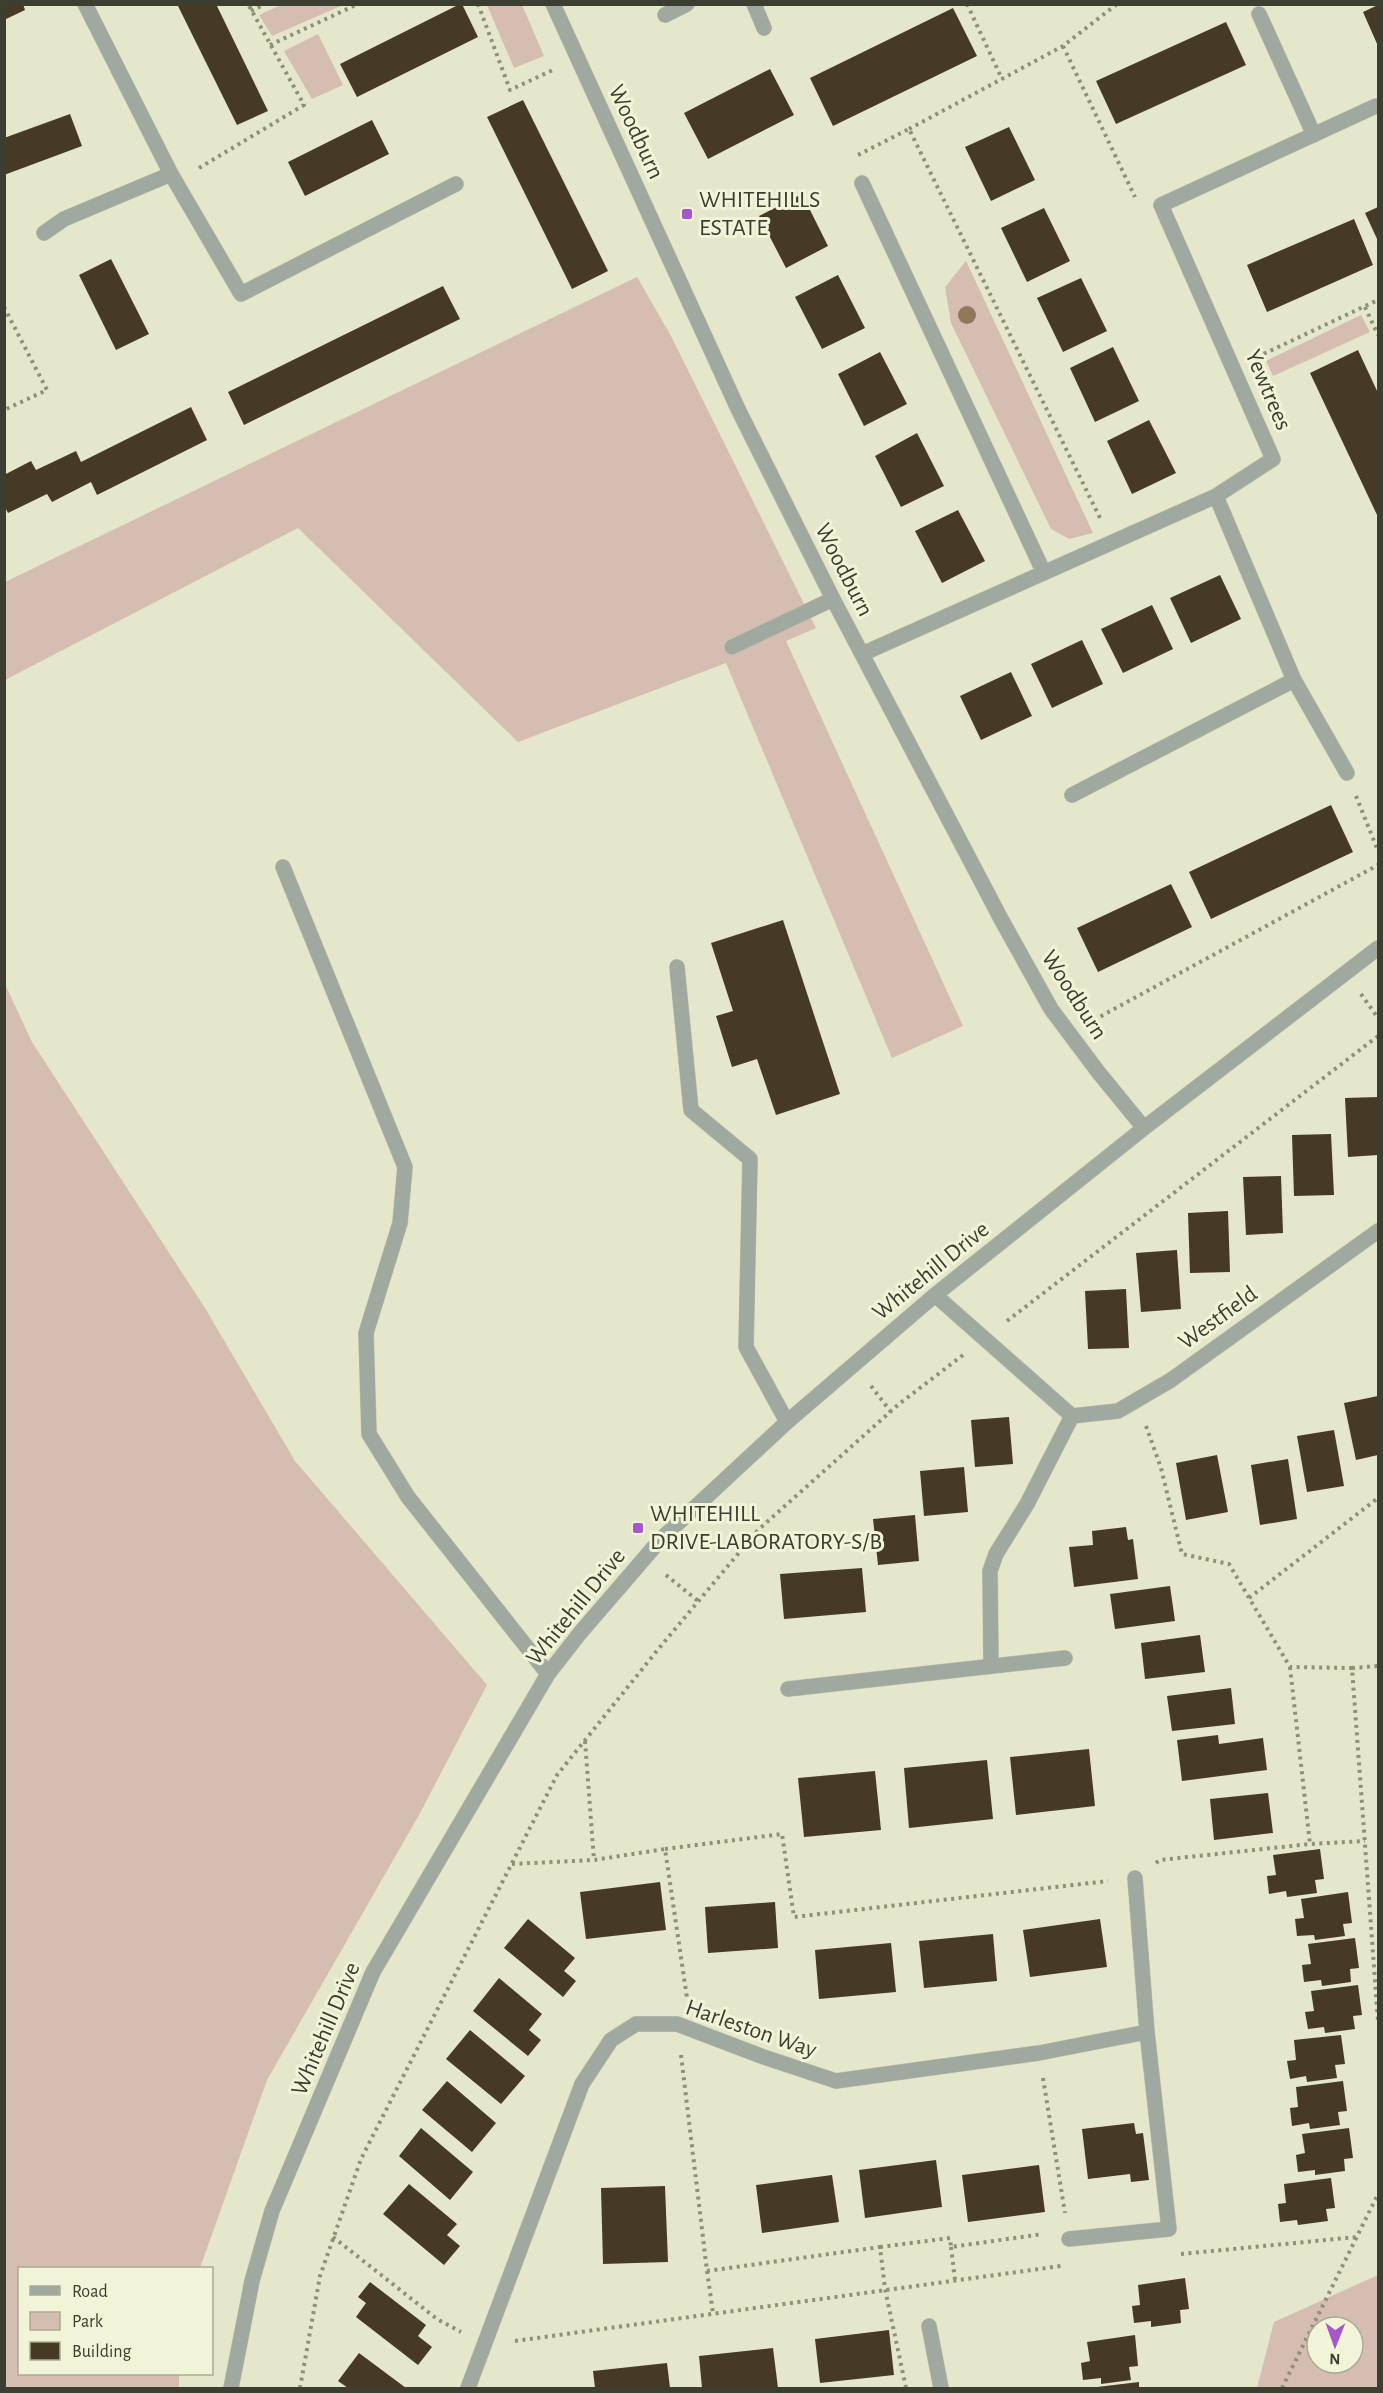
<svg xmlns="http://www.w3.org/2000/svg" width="1383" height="2393" font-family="'Alegreya Sans',sans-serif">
<rect width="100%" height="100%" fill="#e4e7ca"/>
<path fill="#d5bdb1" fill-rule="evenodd" d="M281,5V4L343,5L272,36L259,15Z
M487,5H522L544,56L514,68Z
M318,34L343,85L312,99L284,51Z
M966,261L1093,533L1069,539L1051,529L951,323L945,287Z
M637,277L671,336L816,628L786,641L963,1026L892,1058L726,663L518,742L298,528L5,680V582Z
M1361,315L1370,332L1273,376L1266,361Z
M4,982L32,1042L205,1308L295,1461L487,1685L419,1815L267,2080L200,2268H20V2374H179V2388H5Z
M1378,2275V2388H1257L1274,2322ZM1317,2327H1353V2363H1317Z"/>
<path fill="#473a25" d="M4,4H23L25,10L4,20Z
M177,4H216L268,111L237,125Z
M460,4H462L478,37L357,97L340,64Z
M1378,5V46L1363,12Z
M953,8L977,56L833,126L810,78Z
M1226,22L1246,65L1116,124L1096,81Z
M770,69L794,115L708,159L684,113Z
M523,100L608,271L572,289L487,117Z
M70,114L82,146L4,175V138Z
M372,120L389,154L305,196L288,162Z
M1009,127L1035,180L991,201L965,147Z
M802,194L828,246L786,268L759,216Z
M1378,207V241L1365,213Z
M1044,208L1070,261L1027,282L1001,228Z
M1354,219L1373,265L1267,312L1247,265Z
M111,259L149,334L116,350L79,275Z
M838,275L865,328L822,349L795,297Z
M1081,278L1107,331L1063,352L1037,298Z
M443,286L460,319L244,425L228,392Z
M1113,347L1139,401L1095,422L1070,368Z
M1358,350L1378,393V517L1310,373Z
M880,352L907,404L864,426L838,374Z
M191,407L207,440L97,495L91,482L52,502L47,494L8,513L4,505V475L31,461L36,470L76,451L81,462Z
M1149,420L1176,473L1132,494L1107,441Z
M917,433L944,486L901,507L875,456Z
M958,510L985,561L942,583L915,531Z
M1220,575L1241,619L1191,643L1170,598Z
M1152,605L1173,649L1123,673L1101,629Z
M1082,640L1103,684L1052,708L1031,664Z
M1011,672L1032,716L981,740L960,696Z
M1331,805L1353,852L1211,919L1189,872Z
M1171,884L1192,927L1098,972L1077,928Z
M783,920L840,1094L776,1115L757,1059L732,1067L716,1016L733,1011L711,943Z
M1378,1097V1155L1348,1157L1345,1098Z
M1331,1134L1334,1195L1294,1196L1292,1135Z
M1281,1176L1283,1233L1246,1235L1243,1177Z
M1228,1211L1230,1272L1190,1273L1188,1213Z
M1177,1250L1181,1309L1141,1312L1136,1253Z
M1126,1289L1129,1348L1088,1349L1085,1291Z
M1378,1396V1455L1356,1460L1344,1403Z
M1009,1417L1013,1464L975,1467L971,1420Z
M1334,1430L1344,1486L1307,1492L1297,1436Z
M1217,1455L1228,1512L1186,1520L1176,1463Z
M1288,1459L1297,1519L1260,1525L1251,1465Z
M964,1467L968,1512L924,1516L920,1471Z
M915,1515L919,1561L878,1565L873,1519Z
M1126,1527L1128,1540L1133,1539L1138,1579L1074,1587L1069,1547L1093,1545L1092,1531Z
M862,1568L866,1612L784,1619L780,1574Z
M1170,1586L1175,1621L1115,1629L1110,1594Z
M1200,1635L1205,1672L1145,1679L1141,1643Z
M1231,1688L1235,1724L1172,1731L1167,1696Z
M1218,1735L1219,1744L1263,1738L1267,1770L1182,1781L1177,1740Z
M1089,1749L1095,1806L1016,1815L1010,1757Z
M987,1760L993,1819L909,1828L904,1768Z
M875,1771L881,1830L804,1837L798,1778Z
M1268,1793L1273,1833L1214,1840L1210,1799Z
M1320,1849L1324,1879L1315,1880L1317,1893L1287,1897L1286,1891L1269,1894L1267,1876L1276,1875L1273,1855Z
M660,1882L666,1930L586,1939L580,1892Z
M1348,1892L1352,1923L1343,1924L1345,1936L1315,1940L1314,1935L1297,1936L1295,1919L1304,1918L1301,1899Z
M775,1902L778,1948L708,1953L705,1907Z
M528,1919L575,1958L564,1971L576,1981L563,1997L504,1948Z
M1100,1919L1107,1967L1030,1977L1023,1930Z
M993,1934L997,1981L924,1988L919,1941Z
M1355,1938L1359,1968L1350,1969L1351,1982L1322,1986L1321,1980L1304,1982L1302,1965L1311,1964L1308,1944Z
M891,1943L896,1992L819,1999L815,1950Z
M499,1978L542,2014L529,2030L541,2040L528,2056L473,2011Z
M1358,1985L1362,2015L1353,2016L1355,2029L1325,2033L1324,2027L1308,2029L1305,2012L1314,2011L1311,1991Z
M470,2030L525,2076L501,2104L446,2059Z
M1341,2035L1345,2064L1335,2065L1337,2078L1307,2082L1306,2076L1290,2079L1287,2061L1296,2060L1294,2040Z
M447,2081L496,2123L472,2152L422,2110Z
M1343,2081L1347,2111L1338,2112L1340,2125L1310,2129L1309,2123L1292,2126L1290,2108L1298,2107L1296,2087Z
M1134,2123L1136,2134L1143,2133L1149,2180L1131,2182L1130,2174L1088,2179L1082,2129Z
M421,2128L473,2172L450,2200L399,2156Z
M1349,2128L1353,2158L1344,2159L1345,2171L1315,2175V2170L1298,2172L1296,2155L1305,2153L1302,2134Z
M936,2160L942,2207L865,2218L859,2170Z
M1039,2165L1045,2212L968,2222L962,2175Z
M832,2175L839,2222L762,2233L756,2185Z
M1331,2178L1335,2208L1326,2209L1328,2221L1298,2225L1297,2220L1280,2222L1278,2204L1286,2203L1284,2184Z
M409,2184L457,2224L447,2235L460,2246L444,2265L383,2214Z
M665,2186L668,2262L603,2264L601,2188Z
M1185,2278L1189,2309L1180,2310L1181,2323L1151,2327V2321L1134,2323L1132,2306L1140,2305L1138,2285Z
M370,2282L426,2325L418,2336L432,2347L418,2365L356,2317L366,2303L358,2297Z
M889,2330L894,2375L820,2383L815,2339Z
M1135,2335L1138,2366L1129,2367L1131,2380L1101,2384V2378L1083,2380L1081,2363L1090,2361L1087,2342Z
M773,2348L778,2388H702L699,2356Z
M359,2353L406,2388H348L338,2381Z
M667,2363L670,2388H595L593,2371Z
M1139,2382V2388H1097V2387Z"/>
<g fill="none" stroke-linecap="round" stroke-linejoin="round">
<g stroke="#c3c5ac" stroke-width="16">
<path id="minor" d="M85,4L171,174L241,294L456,184
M553,4L738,409L833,599L1001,919L1051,1009L1099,1073L1144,1128
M754,4L764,28
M1259,14L1314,135
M665,15L687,4
M862,183L1044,573
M44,233L64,219L171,174
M1216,496L1294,680L1347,773
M732,647L833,599
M862,654L1216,496L1273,459L1161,205L1376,106
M1072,795L1294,680
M283,867L405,1167L400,1223L366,1333L369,1434L408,1497L548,1674
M677,967L691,1110L750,1159L746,1347L787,1422
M935,1295L1072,1416L1118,1411L1171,1380L1378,1231
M991,1665L990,1571L996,1554L1027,1504L1072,1416
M788,1689L1065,1658
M1069,2239L1169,2229L1147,2032L1135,1878
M929,2326L941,2388
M231,2388L252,2281L272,2211L373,1972L548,1674L580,1633L661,1539L787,1422L935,1295L1144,1128L1378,948
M468,2388L582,2084L611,2040L636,2024H677L761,2056L836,2081L1039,2053L1147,2032"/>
</g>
<path stroke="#8e907c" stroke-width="4" stroke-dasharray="3 4.5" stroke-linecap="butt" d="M478,4L510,90L555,69
M967,4L1002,79
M251,11L265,4
M270,45L358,4
M1063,46L1135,197
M909,129L1063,46L1117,4
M858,155L909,129L1100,518
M199,168L304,105L248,4
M4,307L47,390L4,410
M1365,307L1378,335
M1257,357L1378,300
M1356,796L1378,851
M1361,994L1378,1018
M1094,1020L1378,865
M1007,1321L1378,1036
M871,1386L891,1412
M1146,1426L1161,1468L1182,1554L1229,1564L1290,1667L1352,1668L1378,2021
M666,1575L698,1601
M1249,1598L1378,1498
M1290,1667L1310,1844L1365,1841
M1352,1668L1378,1666
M585,1741L594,1860
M665,1849L782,1834L794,1917L1108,1881
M1156,1863L1160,1860L1310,1844
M512,1864L594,1860L665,1849L687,1998
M681,2055L707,2271L880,2247L885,2289L906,2388
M1043,2078L1065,2213
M333,2237L437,2319L461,2332
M880,2247L950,2238L951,2247L1043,2234
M951,2247L955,2280
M1181,2254L1357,2237
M707,2271L713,2313
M515,2341L1061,2266
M300,2388L320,2276L361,2159L557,1775L660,1647L758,1530L899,1404L963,1355
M1282,2388L1378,2194"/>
<use href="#minor" stroke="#a0a99f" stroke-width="15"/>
</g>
<circle fill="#91785b" cx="967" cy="315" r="9"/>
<g fill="#a458ca" stroke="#f1f4d7" stroke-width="2">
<rect x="681" y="208" width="12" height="12" rx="3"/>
<rect x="632" y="1522" width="12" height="12" rx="3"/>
</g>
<g text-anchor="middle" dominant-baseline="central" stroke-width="6" stroke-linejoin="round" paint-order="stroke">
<g font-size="24" fill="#3d3e32" stroke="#f1f4d7">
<text transform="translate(636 132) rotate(65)">Woodburn</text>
<text transform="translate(1268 390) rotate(67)">Yewtrees</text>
<text transform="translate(844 570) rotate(63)">Woodburn</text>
<text transform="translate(1074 995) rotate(57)">Woodburn</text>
<text transform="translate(931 1271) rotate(-39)">Whitehill Drive</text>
<text transform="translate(1218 1318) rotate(-36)">Westfield</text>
<text transform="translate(576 1607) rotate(-51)">Whitehill Drive</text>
<text transform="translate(326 2029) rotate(-67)">Whitehill Drive</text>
<text transform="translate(751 2029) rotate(19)">Harleston Way</text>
</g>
<g font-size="24" fill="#3d3e32" stroke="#f1f4d7" text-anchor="start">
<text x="699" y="200">WHITEHILLS<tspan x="699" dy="28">ESTATE</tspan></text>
<text x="650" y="1514">WHITEHILL<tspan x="650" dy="28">DRIVE-LABORATORY-S/B</tspan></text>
</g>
</g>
<rect width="1383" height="2393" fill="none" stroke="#3d3e32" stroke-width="12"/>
<rect x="18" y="2267" width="195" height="108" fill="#f1f4d7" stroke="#a9ab95" stroke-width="1.5"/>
<rect x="30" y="2286" width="30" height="9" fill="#a0a99f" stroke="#a9ab95" stroke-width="1.5"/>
<text x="72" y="2297" font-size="18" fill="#3d3e32">Road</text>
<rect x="30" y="2312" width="30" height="18" fill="#d5bdb1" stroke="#a9ab95" stroke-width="1.5"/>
<text x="72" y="2327" font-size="18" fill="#3d3e32">Park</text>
<rect x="30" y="2342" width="30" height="18" fill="#473a25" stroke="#a9ab95" stroke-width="1.5"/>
<text x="72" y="2357" font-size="18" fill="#3d3e32">Building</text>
<g transform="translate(1335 2345) rotate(181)"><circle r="28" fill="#f1f4d7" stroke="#a9ab95" stroke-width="1.5"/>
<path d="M0-4.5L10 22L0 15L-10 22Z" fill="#a458ca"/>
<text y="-9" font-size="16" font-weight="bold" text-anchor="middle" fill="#3d3e32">N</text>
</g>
</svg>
